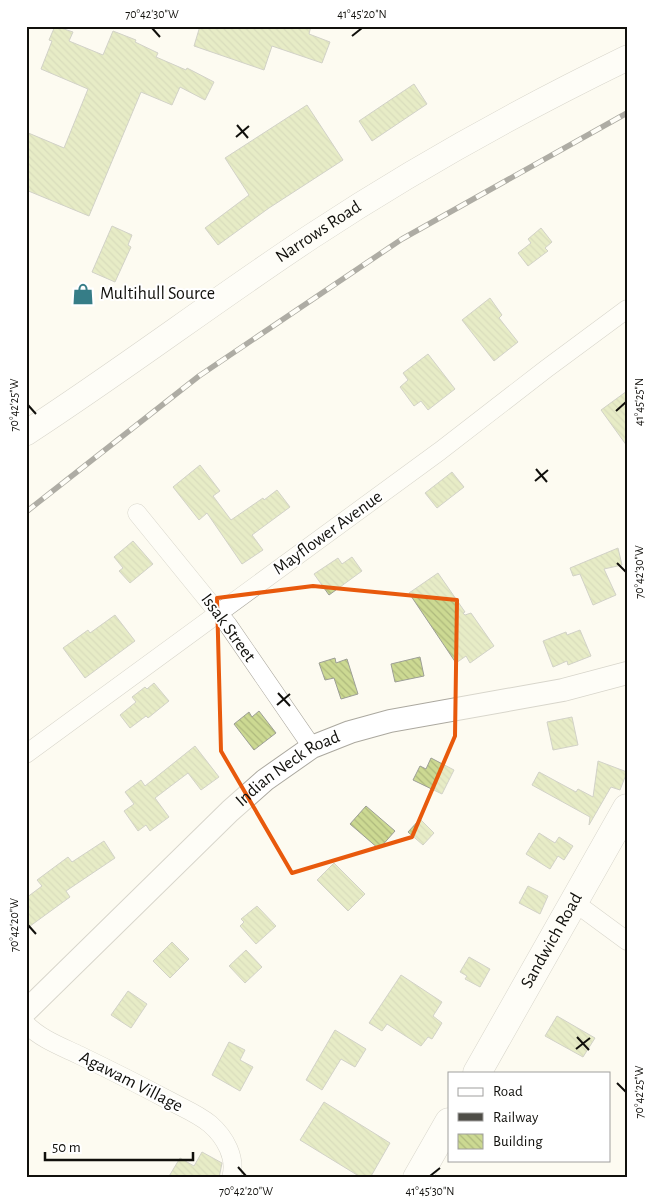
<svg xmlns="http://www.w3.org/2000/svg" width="653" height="1204" font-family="'Alegreya Sans',sans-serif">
<defs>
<pattern id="building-back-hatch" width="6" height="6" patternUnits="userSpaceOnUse" patternTransform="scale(1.25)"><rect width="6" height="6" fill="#ccd992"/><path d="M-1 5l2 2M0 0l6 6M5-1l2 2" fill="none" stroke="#aeb97d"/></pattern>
</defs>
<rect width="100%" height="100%" fill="#fdfbf1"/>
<path fill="url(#building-back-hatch)" stroke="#9d9f96" d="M55,26L73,32L69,41L103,55L113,31L136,40L135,42L158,53L156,57L186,70L187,68L214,82L205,100L180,87L172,105L141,92L89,216L26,190V132L64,148L88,89L41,69L52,41L49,40Z
M200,26H311L309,34L330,42L322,63L272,46L264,70L194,46Z
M414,84L427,104L372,141L359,121Z
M307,105L343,160L269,208L218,245L205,228L249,195L225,158Z
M112,226L132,235L128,245L131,247L115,282L92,272Z
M541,228L552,242L545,248L548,251L528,266L518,253L531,243L528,239Z
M490,298L502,315L499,318L518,342L494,361L462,320Z
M428,354L455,389L428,410L421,401L414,406L400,387L408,380L403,373Z
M627,391V446L601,410Z
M200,465L220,491L213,496L231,520L263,498L264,500L277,490L290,507L252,535L263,550L242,564L207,513L199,520L173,487Z
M452,472L464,487L437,508L425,493Z
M133,541L153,564L130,583L119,571L123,568L114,557Z
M618,548L622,565L604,569L616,595L593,605L580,574L573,576L570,568Z
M352,557L362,571L329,595L314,574L338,558L342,564Z
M438,573L465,612L463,613L465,615L471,613L494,646L470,663L466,656L456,663L409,593Z
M115,615L135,641L85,678L63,648L88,630L90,633Z
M580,630L591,656L568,665L567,661L553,667L543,641L566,632L567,635Z
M420,657L424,676L395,682L391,664Z
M335,658L336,663L347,659L358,694L341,699L334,678L325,680L319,663Z
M154,683L169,701L148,718L146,716L130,728L120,715L136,702L132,697L145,687L147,689Z
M259,711L276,733L254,750L234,724L249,712L252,717Z
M572,717L578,745L553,750L547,722Z
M195,746L219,777L201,790L188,773L155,798L169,817L150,831L146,825L138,831L124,811L134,804L125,792L141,780L145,786Z
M431,758L454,770L442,794L413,780L420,766L426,769Z
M598,761L627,772L620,790L611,787L589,825L590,817L532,785L539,772L576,792L578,789L593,797Z
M366,806L395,831L379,849L350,824Z
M420,819L434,833L423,845L408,832Z
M539,833L555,843L559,837L573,846L564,860L558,856L550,869L526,854Z
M104,841L115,858L66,891L70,897L26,929V898L42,886L37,880L68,857L72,862Z
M334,863L365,894L348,911L317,880Z
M528,886L548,896L540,914L519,903Z
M257,906L276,926L256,944L240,926L244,922L241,919Z
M172,942L189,959L170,978L153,961Z
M246,950L262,967L245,983L229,966Z
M469,957L490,969L480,987L465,979L467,976L460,972Z
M401,975L442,1002L433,1016L442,1023L432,1039L428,1037L421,1046L387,1024L382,1031L369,1023Z
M128,991L147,1004L131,1028L111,1015Z
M557,1016L595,1038L583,1057L545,1036Z
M335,1030L366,1049L355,1067L341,1059L322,1090L306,1080Z
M229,1042L245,1050L240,1060L253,1067L240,1091L212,1075Z
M324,1102L390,1143L370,1178H362L300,1140Z
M202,1152L222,1163L219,1178H168L180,1158L194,1166Z"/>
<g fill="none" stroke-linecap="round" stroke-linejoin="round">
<g stroke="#aba89f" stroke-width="19">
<path id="minor" d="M137,513L228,625L312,747
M26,754L440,451L546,369L627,309
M574,902L627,941
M26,1024C41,1039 60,1046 79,1055C110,1070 140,1085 170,1101C183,1108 198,1114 210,1124C225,1137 237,1158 231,1178"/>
</g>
<g stroke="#aba89f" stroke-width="24">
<g id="tertiary">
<path id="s1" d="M26,1011L230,811L265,780L312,747L350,732L390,721L563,690L627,673"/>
</g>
</g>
<g stroke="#aba89f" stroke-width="26">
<g id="secondary">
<path id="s2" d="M26,433C123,370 215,300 312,236C412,170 518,111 627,58"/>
</g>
</g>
<g stroke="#aba89f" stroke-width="29">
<g id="primary">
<path id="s3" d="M477,1073L627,808"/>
<path d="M417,1178L449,1122"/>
</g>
</g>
<use href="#minor" stroke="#fff" stroke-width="18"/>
<use href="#tertiary" stroke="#fff" stroke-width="22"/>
<use href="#secondary" stroke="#fff" stroke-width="25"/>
<use href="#primary" stroke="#fff" stroke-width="28"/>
<g stroke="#4e4d47" stroke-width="5.5">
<path id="rail" d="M26,512L199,376L402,239L627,113"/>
</g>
<use href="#rail" stroke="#fff" stroke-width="4" stroke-dasharray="11" stroke-linecap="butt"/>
</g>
<path d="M0 0H653V1204H0ZM313,586L457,600L455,736L412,837L292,873L221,751L217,598Z" fill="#fdfbf1" fill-opacity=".55" fill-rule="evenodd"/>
<path fill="none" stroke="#e8590c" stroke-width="4" stroke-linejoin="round" d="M313,586L457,600L455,736L412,837L292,873L221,751L217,598Z"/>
<path fill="none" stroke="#11100c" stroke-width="2" d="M152,28L160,37M352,36L362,28M237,125L248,138M236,137L249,126M28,405L36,414M616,411L626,402M536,469L547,482M535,481L548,470M617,563L626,572M278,693L290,706M277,705L290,694M28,925L36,934M577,1037L589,1050M576,1049L590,1038M617,1083L626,1092M238,1167L246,1176M430,1176L440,1168"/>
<defs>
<g id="shop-bare" transform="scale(1.725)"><path d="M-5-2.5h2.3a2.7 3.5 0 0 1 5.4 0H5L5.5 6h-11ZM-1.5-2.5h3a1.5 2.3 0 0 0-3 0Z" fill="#367d87" stroke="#fff" stroke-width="2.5" paint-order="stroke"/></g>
</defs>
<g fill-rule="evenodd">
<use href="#shop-bare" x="83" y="294"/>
</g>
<g text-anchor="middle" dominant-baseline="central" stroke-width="4" stroke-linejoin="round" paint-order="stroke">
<g font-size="18" fill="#11100c" stroke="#fff">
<text stroke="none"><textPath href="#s2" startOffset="355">Narrows Road</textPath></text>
<text transform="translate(328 533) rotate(-36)">Mayflower Avenue</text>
<text transform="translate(228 628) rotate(54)">Issak Street</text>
<text stroke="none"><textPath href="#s1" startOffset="358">Indian Neck Road</textPath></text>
<text stroke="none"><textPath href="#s3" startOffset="152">Sandwich Road</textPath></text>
<text transform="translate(131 1082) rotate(27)">Agawam Village</text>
</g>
<g font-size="18" fill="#11100c" stroke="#fff" text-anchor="start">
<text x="100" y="294">Multihull Source</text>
</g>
</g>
<rect width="653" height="1204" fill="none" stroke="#ffffff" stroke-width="55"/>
<rect x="448" y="1072" width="162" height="90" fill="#ffffff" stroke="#a09f9e"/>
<rect x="458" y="1088" width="25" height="8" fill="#ffffff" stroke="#a09f9e"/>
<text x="493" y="1096" font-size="15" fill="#11100c">Road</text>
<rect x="458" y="1113" width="25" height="8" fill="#4e4d47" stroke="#a09f9e"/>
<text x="493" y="1122" font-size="15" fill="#11100c">Railway</text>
<rect x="458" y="1134" width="25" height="15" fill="url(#building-back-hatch)" stroke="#a09f9e"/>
<text x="493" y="1146" font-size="15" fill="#11100c">Building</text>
<path d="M45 1152v8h148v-8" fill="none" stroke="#11100c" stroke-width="2.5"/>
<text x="52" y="1152" font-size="15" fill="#11100c" stroke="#ffffff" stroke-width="4" paint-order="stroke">50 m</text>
<rect x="28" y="28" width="598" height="1148" fill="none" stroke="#11100c" stroke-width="2"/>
<g font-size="12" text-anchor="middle" fill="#11100c">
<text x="152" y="18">70°42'30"W</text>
<text x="362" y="18">41°45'20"N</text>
<text transform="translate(639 402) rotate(-90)" y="4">41°45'25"N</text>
<text transform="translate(14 405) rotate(-90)" y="4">70°42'25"W</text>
<text transform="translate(639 572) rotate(-90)" y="4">70°42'30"W</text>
<text transform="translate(14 925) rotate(-90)" y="4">70°42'20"W</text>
<text transform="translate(639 1092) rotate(-90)" y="4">70°42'25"W</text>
<text x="246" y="1195">70°42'20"W</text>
<text x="430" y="1195">41°45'30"N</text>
</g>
</svg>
